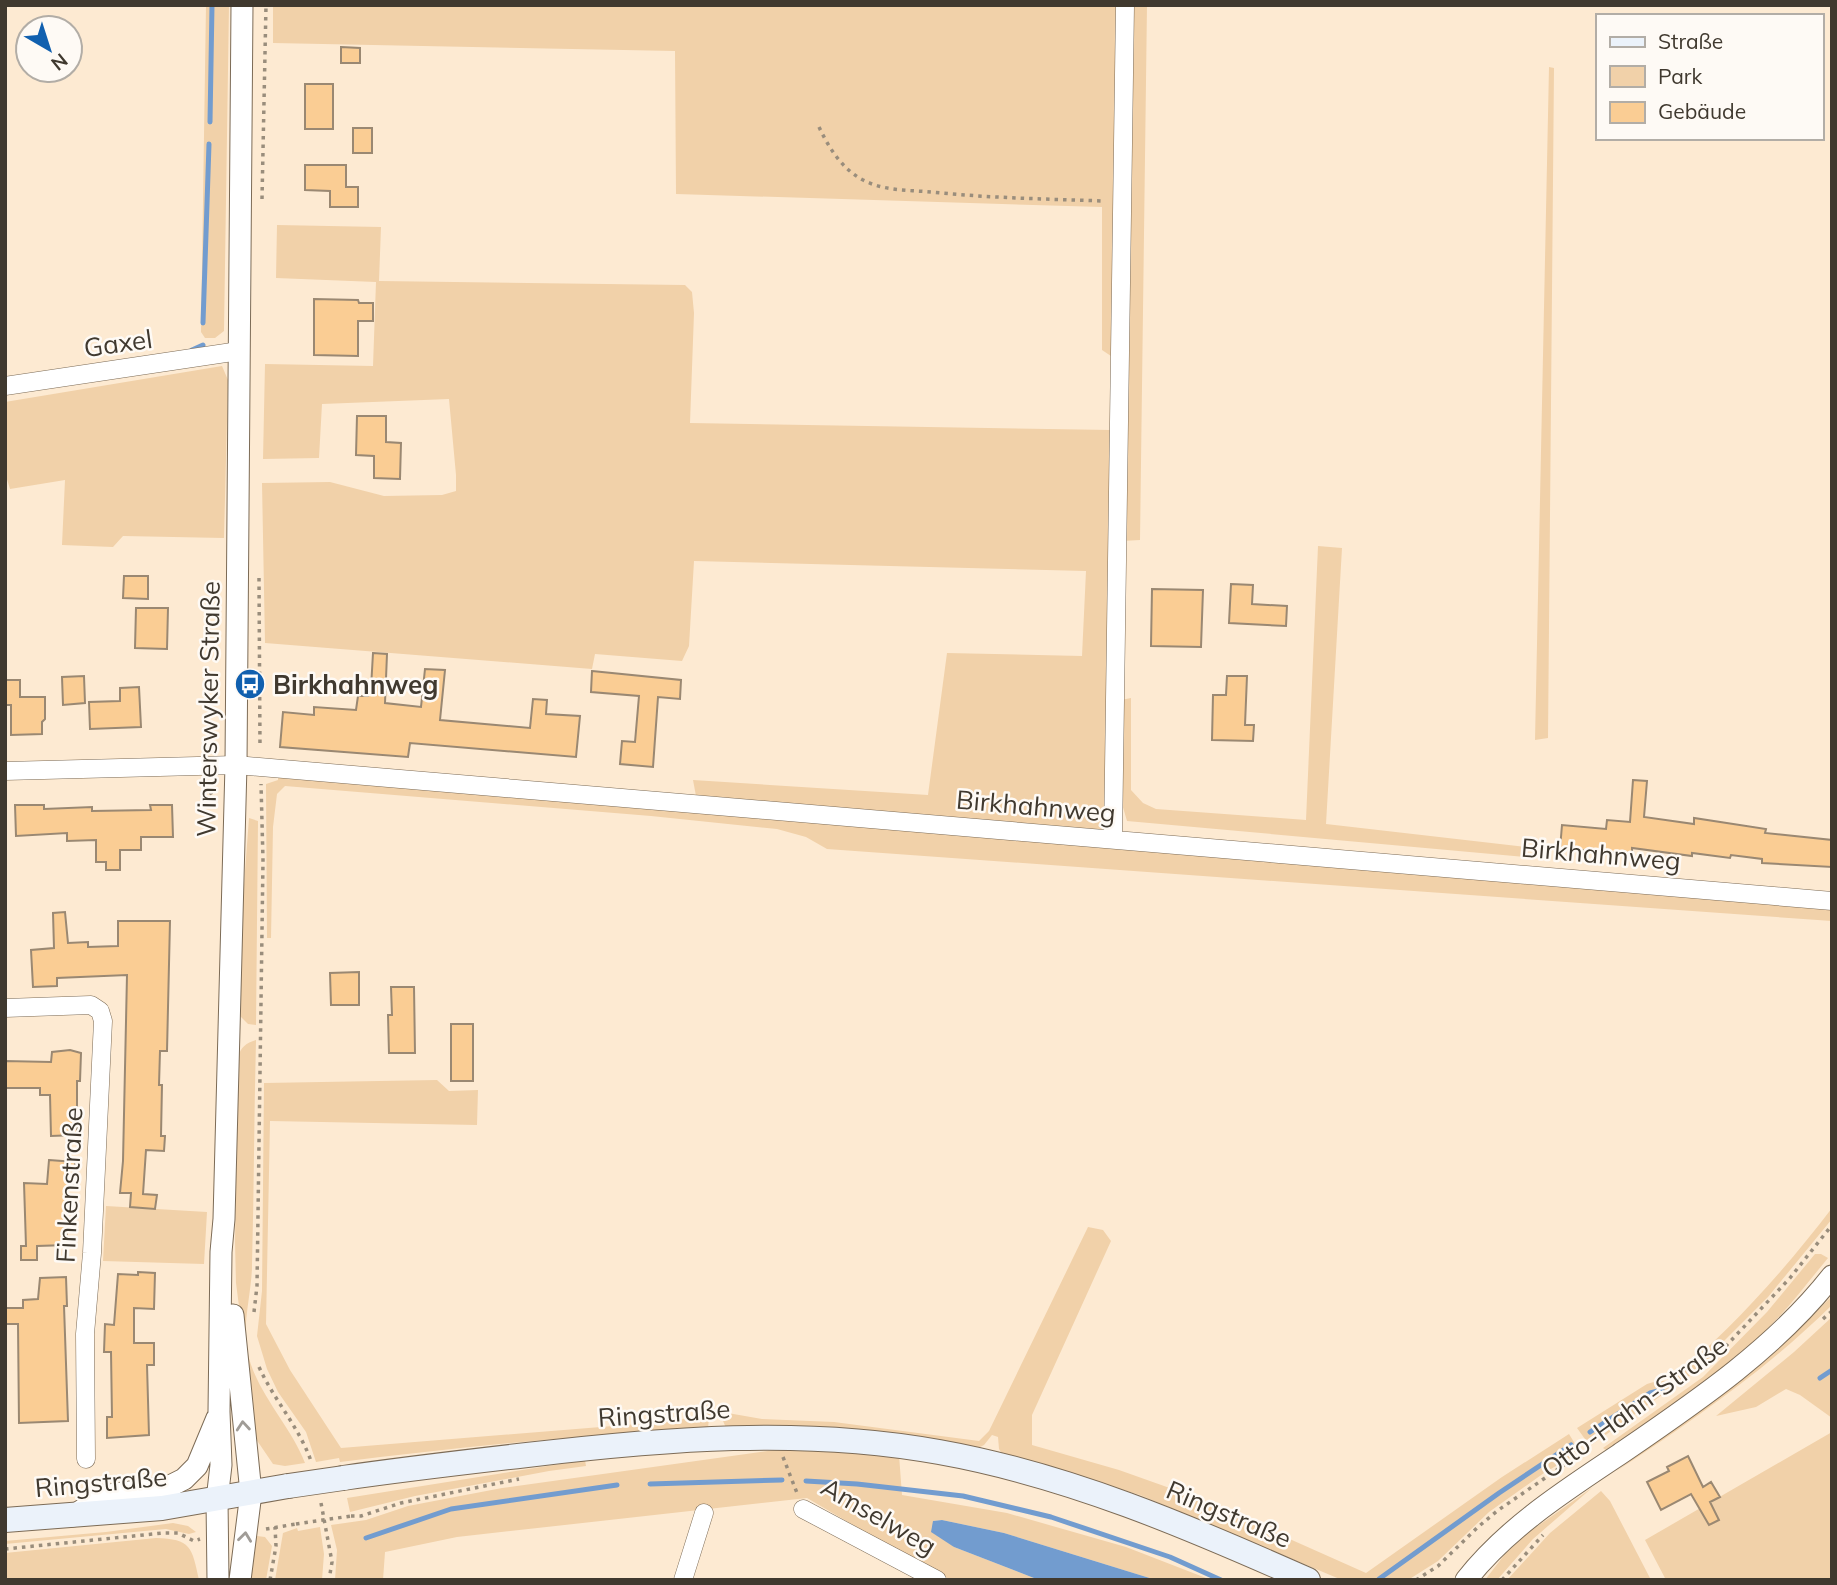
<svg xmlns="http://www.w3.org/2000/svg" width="1837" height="1585" font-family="Mulish,sans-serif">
<rect width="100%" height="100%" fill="#fdead2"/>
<path fill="#f1d1a9" d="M206,5H229L224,331L215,338H205L201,332Z
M273,5H1121L1105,829L1093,830L696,796L693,780L928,795L947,653L1082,656L1086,571L694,561L689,646L682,661L595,654L592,669L265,643L262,483L330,482L384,496L442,495L456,491V475L449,399L322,404L319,458L263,459L265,364L373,366L376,282L276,278L277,225L381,227L379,281L685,285L692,292L694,313L690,423L1111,430V356L1102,350V207L676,194L675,51L273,43Z
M1130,5H1147L1140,540L1122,541Z
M1549,67L1554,68L1548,738L1535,740Z
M222,366L228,380L224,538L123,536L113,547L62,545L65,480L10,489L5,473V402Z
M1318,546L1342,548L1326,824L1526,847L1525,857L1127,821L1120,797L1121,700L1131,698V790L1143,803L1156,809L1306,820Z
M278,773L1832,908V921L827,849L806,837L777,829L651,816L285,786L277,794L273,827L271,938H267L266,784L278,780Z
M249,818L258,821L256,1025L248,1024L238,1014L242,911Z
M256,1040C254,1115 254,1190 252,1265C252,1291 242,1324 247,1350C255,1392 290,1424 305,1463L285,1466L273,1464L256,1439L236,1283L235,1242L238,1057C241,1047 246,1043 256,1040Z
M437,1080L449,1091L478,1090L477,1125L270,1121L266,1324L290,1370L341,1448L638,1424L680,1420L707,1413L722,1412L762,1419L834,1422L979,1441L989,1431L1088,1227L1103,1230L1111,1241L1032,1415V1445L1119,1470L1195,1497L1366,1573L1502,1477L1569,1434L1580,1452L1544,1473L1489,1512L1438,1561L1408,1580H1342L1140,1495L1002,1454L999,1449L998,1437L992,1435L984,1445L978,1448L726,1428L721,1416L709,1417L708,1429C585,1434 462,1447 340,1462L339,1458L316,1462L306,1432L278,1392L267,1369L257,1336L262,1291L264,1083Z
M106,1206L207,1212L204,1264L103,1261Z
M1832,1208V1219L1768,1297L1718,1347L1703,1366L1590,1446L1577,1428L1647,1384L1657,1381H1669C1731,1330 1783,1272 1832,1208Z
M1815,1254H1821L1828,1258C1808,1282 1788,1309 1765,1331C1721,1374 1660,1419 1606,1450L1603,1448L1703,1377L1767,1312Z
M1832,1296V1305C1766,1370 1692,1421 1615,1472L1736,1383L1801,1327Z
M1832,1317V1418L1800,1395L1786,1389L1756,1407L1716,1416L1794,1352Z
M1832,1432V1580H1666L1645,1540Z
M789,1448L899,1455L902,1495L1007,1513L1126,1547L1206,1578L1205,1580H1156L1004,1533L942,1520L933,1521L954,1547L1039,1580H951L877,1539L807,1498L457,1537L385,1552L383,1580H335L337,1550L331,1525L366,1520L408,1506L502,1488Z
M585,1460L586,1466L549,1471L415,1496L350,1512L347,1498Z
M1593,1487L1533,1539L1497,1580H1485L1505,1554L1525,1535Z
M1601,1491L1610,1501L1651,1580H1507L1550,1533Z
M173,1523L188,1526L196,1532L189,1534L166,1529L5,1544V1541L106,1532Z
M320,1527L324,1554L322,1580H275L283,1533L297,1528L298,1531Z
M257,1536L265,1537L272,1546L266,1580H250L254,1537Z
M156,1538C191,1539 192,1547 199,1580H5V1553Z"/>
<path fill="#729ccf" d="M942,1520L1004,1533L1156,1580H1039L954,1547L931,1532L933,1521Z"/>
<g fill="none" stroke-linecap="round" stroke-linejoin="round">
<path stroke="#729ccf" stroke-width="5" d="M210,122L212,5
M203,323L209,144
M192,350L203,345
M1820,1378L1832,1370
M1590,1432L1650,1393L1662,1390
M806,1481L857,1484L963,1496L1051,1517L1170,1557L1221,1580
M650,1484L782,1480
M366,1538L451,1509L617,1485
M1379,1579L1499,1493L1571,1445"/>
</g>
<path fill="#facd94" stroke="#9a8872" stroke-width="2" d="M341,47L360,48V63H341Z
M305,84H333V129H305Z
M353,128H372V153H353Z
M305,165H346V187H358V207H330V191L305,190Z
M314,299L358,300L359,303H373V321H358V356L314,355Z
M357,416H386V442L401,443L400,479L374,478V456L356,455Z
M124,576H148V599L123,598Z
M1231,584L1253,585L1252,604L1287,606L1286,626L1229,623Z
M1152,589L1203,590L1201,647L1151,646Z
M136,608H168L167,649L135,648Z
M373,653L387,654L385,703L421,707L425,669L445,670L440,720L530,728L533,699L547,700L546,714L580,716L576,757L410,743L408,757L280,747L283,712L314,715V707L356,710L358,696H368L371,688Z
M592,671L681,680L680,699L658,697L653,767L620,764L622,741L635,742L639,696L591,692Z
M84,676L85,703L63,705L62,677Z
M1227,676H1247L1245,725H1254L1253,741L1212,740L1213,695H1226Z
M5,680H20V697H45V719L42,722V734L11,735V705H5Z
M139,687L141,727L90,729L89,702L120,701V688Z
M1633,780L1647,781L1644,817L1694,824V818L1766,829L1765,833L1832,840V867L1762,863V859L1731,855L1730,858L1692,853V856L1632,848V853L1560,849L1562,825L1606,829L1607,820L1630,822Z
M15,805H44V809L92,807V811L151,810L150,805H172L173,837H141V850H120V870H106V862H96V840L67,841V833L16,836Z
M65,912L68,943L88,942V947L118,946V921H170L167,1051H160L159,1085H162L161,1136H165L164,1151L146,1150L143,1194L157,1195L155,1209L130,1207L131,1193H120L123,1161L127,975L57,978V986L33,987L31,950L54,948L53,913Z
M359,972V1005H331L330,973Z
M391,987H414L415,1053H389L388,1015H392Z
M451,1024H473V1081H451Z
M70,1050L81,1053L80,1081H77V1135L51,1136L50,1095H40V1088H5V1061L51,1062L52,1052Z
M49,1160L75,1162L74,1190L65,1189L67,1245L37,1246V1260H21V1246H26L24,1183L47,1184Z
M138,1272L155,1273L154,1309L134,1308V1343H154V1365H147L149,1435L107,1438V1417H112L111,1352H104L105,1324L114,1325L118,1274L138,1275Z
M66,1277L67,1306H64L68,1421L19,1423L18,1324H5V1308H23V1300L38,1299L40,1278Z
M1688,1456L1703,1487L1711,1482L1720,1497L1710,1502L1719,1520L1709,1525L1691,1494L1661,1510L1647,1482L1669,1471L1667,1467Z"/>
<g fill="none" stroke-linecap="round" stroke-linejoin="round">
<g stroke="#7c6b56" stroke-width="19">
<path id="minor" d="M5,386L239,351
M5,771L236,765L1832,901
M1113,839L1125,5
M5,1008L91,1005L100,1011L103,1021L92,1253L85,1334L86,1459
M803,1509L937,1580
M683,1580L704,1513"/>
</g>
<g stroke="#7c6b56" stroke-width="23">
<path id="tertiary" d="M233,1315L251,1493L240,1580
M73,1516L103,1496L170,1486L184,1479L197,1466L217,1418
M218,1580L217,1500L221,1465L219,1412L221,1252L224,1219L236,765L242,5
M1466,1580C1507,1528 1563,1492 1617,1456C1693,1404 1775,1349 1832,1276"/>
</g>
<g stroke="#7c6b56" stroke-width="26">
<path id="secondary" d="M343,1478C405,1469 466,1462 527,1455C663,1439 803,1427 939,1452C1068,1475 1189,1527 1308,1580
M5,1520L162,1508L288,1486"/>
</g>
<path stroke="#998d7c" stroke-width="3.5" stroke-dasharray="3.5 5" stroke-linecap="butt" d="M819,127C829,148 842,169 863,180C884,191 908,190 931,192C989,198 1046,199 1104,201
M262,199L266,5
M259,578L260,748
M206,784L214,799
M254,1312L257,1286L263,860L261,784
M1823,1319L1832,1311
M1708,1365L1790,1278L1832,1225
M259,1367C274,1400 299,1427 311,1461
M783,1457L797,1493
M321,1503L332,1562L329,1580
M351,1516H361L401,1503L519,1479
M266,1529L296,1524
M5,1549L163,1533H178L194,1541L200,1539
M270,1580L276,1546L275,1527
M1416,1580L1438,1566L1478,1527L1497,1511L1564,1465
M1502,1580L1543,1535"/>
<use href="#minor" stroke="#fff" stroke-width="18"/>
<use href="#tertiary" stroke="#fff" stroke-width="21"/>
<use href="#secondary" stroke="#ebf2fa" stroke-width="24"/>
<g stroke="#7c6b56" stroke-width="26" stroke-linecap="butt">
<path id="secondary-bridge" d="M288,1486L343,1478"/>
</g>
<path stroke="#998d7c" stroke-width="3.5" stroke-dasharray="3.5 5" stroke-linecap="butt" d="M296,1524L351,1516"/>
<use href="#secondary-bridge" stroke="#ebf2fa" stroke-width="24"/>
</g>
<defs><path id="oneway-chevron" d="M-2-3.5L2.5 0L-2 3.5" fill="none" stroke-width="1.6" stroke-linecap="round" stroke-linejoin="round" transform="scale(1.75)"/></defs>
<g stroke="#a09c97">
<use href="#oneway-chevron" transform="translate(243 1426) rotate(-95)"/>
<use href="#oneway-chevron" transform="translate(245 1537) rotate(-83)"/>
</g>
<defs>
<g id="bus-disc" transform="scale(1.575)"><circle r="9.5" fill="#1160af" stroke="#fefaf5"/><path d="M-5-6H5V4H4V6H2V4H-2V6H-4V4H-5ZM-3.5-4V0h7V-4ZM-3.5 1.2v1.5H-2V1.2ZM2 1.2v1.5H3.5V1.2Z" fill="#fff"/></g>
</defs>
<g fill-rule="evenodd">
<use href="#bus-disc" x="250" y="684"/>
</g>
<g text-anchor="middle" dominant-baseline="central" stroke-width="5" stroke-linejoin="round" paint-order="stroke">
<g font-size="26" fill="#40392f" stroke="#fefaf5">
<text transform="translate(118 343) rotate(-8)">Gaxel</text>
<text transform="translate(208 709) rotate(-89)">Winterswyker Straße</text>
<text transform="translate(1036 806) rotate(5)">Birkhahnweg</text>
<text transform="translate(1601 854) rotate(5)">Birkhahnweg</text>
<text transform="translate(69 1185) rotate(-87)">Finkenstraße</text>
<text transform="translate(1634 1407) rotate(-36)">Otto-Hahn-Straße</text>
<text transform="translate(664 1413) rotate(-4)">Ringstraße</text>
<text transform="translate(101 1482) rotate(-5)">Ringstraße</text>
<text transform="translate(1229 1514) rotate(23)">Ringstraße</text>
<text transform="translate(879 1516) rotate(30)">Amselweg</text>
</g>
<g font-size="26" font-weight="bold" fill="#40392f" stroke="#fefaf5" text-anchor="start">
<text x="273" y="684">Birkhahnweg</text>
</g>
</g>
<rect width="1837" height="1585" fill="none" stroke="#40392f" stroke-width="14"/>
<rect x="1596" y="14" width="228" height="126" fill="#fefaf5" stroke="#b2ada6" stroke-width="2"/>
<rect x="1610" y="37" width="35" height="10" fill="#ebf2fa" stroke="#b2ada6" stroke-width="2"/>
<text x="1658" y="49" font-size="21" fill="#40392f">Straße</text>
<rect x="1610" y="66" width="35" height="21" fill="#f1d1a9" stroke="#b2ada6" stroke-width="2"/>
<text x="1658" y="84" font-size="21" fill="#40392f">Park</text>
<rect x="1610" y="102" width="35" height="21" fill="#facd94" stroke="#b2ada6" stroke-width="2"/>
<text x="1658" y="119" font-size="21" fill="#40392f">Gebäude</text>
<g transform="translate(49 49) rotate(141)"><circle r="33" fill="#fefaf5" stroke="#b2ada6" stroke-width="2"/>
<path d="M0-5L12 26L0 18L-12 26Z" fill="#1160af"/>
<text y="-10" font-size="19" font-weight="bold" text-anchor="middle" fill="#40392f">N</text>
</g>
</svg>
